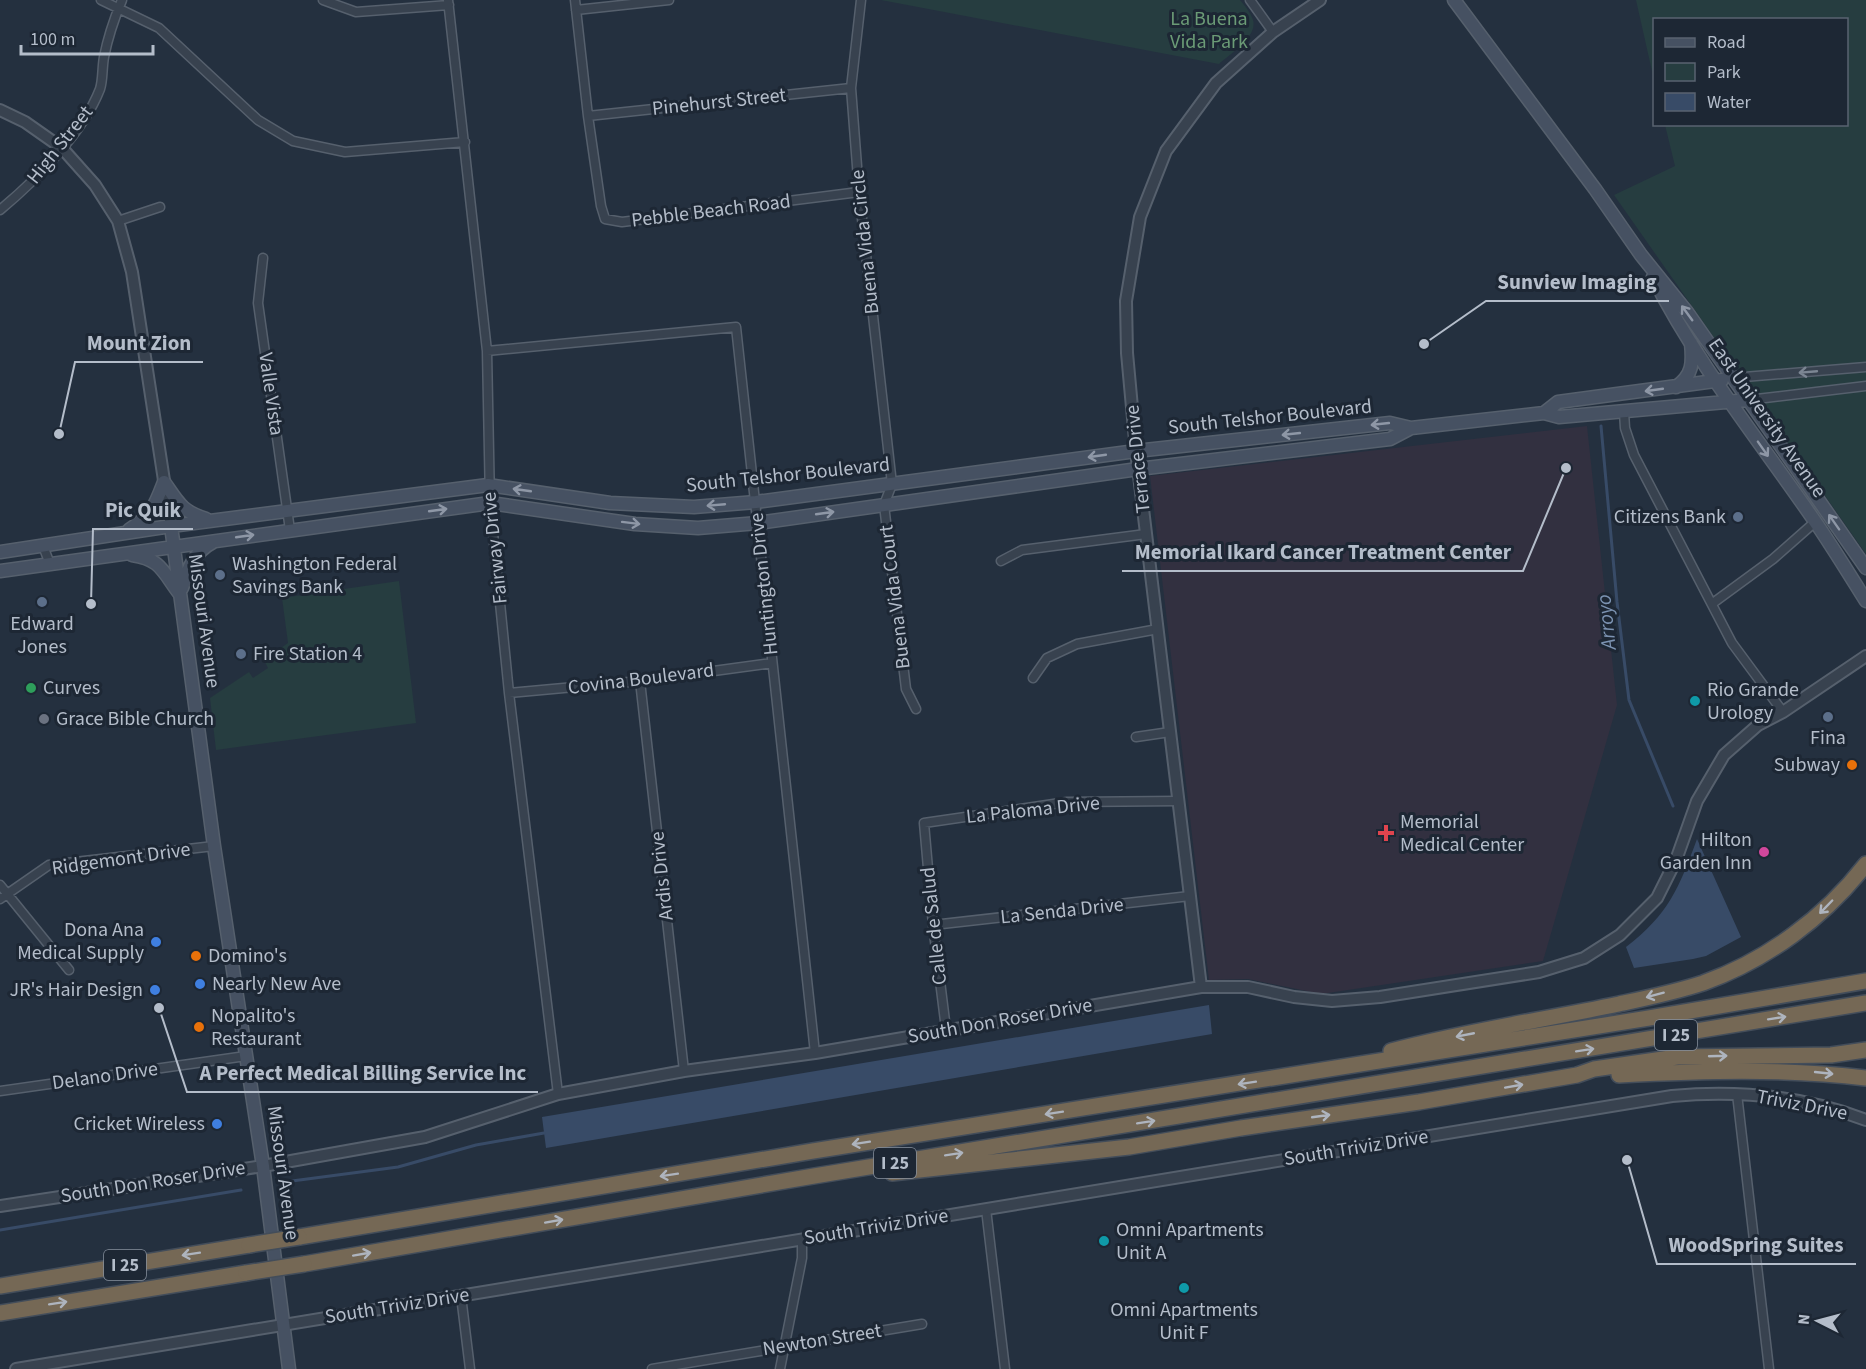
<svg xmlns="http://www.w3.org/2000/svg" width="1866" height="1369" font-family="'Source Sans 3',sans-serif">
<rect width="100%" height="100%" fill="#24303f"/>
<path fill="#323040" d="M1587,426L1617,705L1543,961L1321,994L1248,979L1209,980L1150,476Z"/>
<path fill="#263d40" d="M881,0H1240C1245,6 1251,13 1253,20C1258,37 1230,54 1219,64Z
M1636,0H1866V554L1614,195L1675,166L1665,125L1846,124V20H1654V80Z
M399,581L416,723L216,750L210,698L249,672L253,678L268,668L264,660L288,643L282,598Z"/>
<path fill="#384b67" d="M1697,839L1741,937L1706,956L1693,959L1634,968L1626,947C1669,914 1679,888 1697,839Z
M1209,1005L1212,1034L546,1148L542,1117Z"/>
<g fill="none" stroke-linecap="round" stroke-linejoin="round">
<path stroke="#384b67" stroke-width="3" d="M1601,426L1617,602L1629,700L1673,806
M292,1181L398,1167L476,1145L544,1133
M0,1230L241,1190"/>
<g stroke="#56606d" stroke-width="11">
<path id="minor" d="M101,0L159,28L258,120L293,141L345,152L465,142
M323,0L356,12L449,5
M448,0L487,351L490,503L509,693L558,1094
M575,0L588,116L601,206L605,219L622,222L859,192
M861,0L851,88L859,192L892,484L884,505L906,689L916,709
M1250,0L1273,32
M576,10L669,0
M588,116L851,88
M0,210C36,180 83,133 100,89C103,80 102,68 104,57C108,37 114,19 122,0
M118,221L160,207
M263,258L258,303L290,530
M487,351L736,327L815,1053
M1732,378L1866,367
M1748,400L1866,386
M1624,412L1625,428L1634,455L1732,643L1783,712
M43,546L50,564
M1001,561L1022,550L1146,534
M1713,603L1773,559L1815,522
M1033,678L1047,658L1077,644L1158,629
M640,681L684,1071
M509,693L640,681L772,663
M1136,737L1170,732
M0,885L69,970
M0,899L49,865L214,846
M933,925L1190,896
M946,1029L933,925L924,823L1067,802L1179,801
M0,1091L246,1056
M1737,1094L1769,1369
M986,1209L1005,1369
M461,1296L470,1369
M652,1369L922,1324
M780,1369L802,1258V1239"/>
</g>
<g stroke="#56606d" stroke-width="14">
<path id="tertiary" d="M0,110L25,122L62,148L95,185L118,221L132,272L171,526
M1201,987L1136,451L1127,353L1126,301L1140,217L1166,151L1216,83L1273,32L1320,0
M0,1206L263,1166L425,1137L558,1094L684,1071L815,1053L1201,987H1248L1294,997L1332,1001L1380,997L1539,972L1584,958L1620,935L1657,898L1676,860L1697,801L1724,755L1758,725L1783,712L1866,656
M16,1369L1672,1096C1738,1090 1804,1096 1866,1120"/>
</g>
<g stroke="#56606d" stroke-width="15">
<path id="secondary" d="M1454,0L1595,189L1641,255L1687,312L1866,568
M1653,277C1697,364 1759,440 1814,520C1832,546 1849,574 1866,601
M1676,387C1693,375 1693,363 1691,343
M1544,413L1558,402L1722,380
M164,482C178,502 181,511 206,519
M171,526L214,846L263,1166L289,1369
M129,530C152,514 154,508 164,482
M0,552L171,526L488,485L610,503L694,507L756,502L1136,451L1390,423L1411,428L1544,413L1559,417L1748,400
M132,555C161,559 163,572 179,593
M0,571L490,503L635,524L698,528L758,523L1138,469L1390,439L1411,428
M182,588C188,569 194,552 213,542"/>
</g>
<g stroke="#434d5a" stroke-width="18">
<path id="motorway" d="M1391,1051C1466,1031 1543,1020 1619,1004C1647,998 1676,992 1703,983C1767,960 1824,918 1866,864
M1619,1075C1701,1071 1784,1068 1866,1078
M892,1173L1129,1147L1241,1128L1419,1102L1577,1075L1594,1069L1677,1057L1831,1055L1866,1050
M299,1237L813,1151L1649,1018L1866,981
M304,1264L814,1176L1866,1003
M0,1286L249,1245
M0,1313L246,1273"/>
</g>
<use href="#minor" stroke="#38424f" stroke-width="8"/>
<use href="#tertiary" stroke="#38424f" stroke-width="10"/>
<use href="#secondary" stroke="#465162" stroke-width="12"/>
<use href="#motorway" stroke="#756855" stroke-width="15"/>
<g stroke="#434d5a" stroke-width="18" stroke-linecap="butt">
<path id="motorway-bridge" d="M249,1245L299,1237
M246,1273L304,1264"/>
</g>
<use href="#motorway-bridge" stroke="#756855" stroke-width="15"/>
</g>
<defs><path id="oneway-shaft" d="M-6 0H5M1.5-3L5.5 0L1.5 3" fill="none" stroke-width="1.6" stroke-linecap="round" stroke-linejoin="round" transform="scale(1.5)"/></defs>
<g stroke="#8e97a6">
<use href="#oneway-shaft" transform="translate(1687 313) rotate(-126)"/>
<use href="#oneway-shaft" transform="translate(1654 390) rotate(172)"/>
<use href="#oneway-shaft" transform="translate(1380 424) rotate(174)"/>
<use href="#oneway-shaft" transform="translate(1291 434) rotate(174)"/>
<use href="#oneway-shaft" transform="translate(1763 449) rotate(55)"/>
<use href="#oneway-shaft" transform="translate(1097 456) rotate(172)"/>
<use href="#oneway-shaft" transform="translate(522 490) rotate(-172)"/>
<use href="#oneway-shaft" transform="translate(716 505) rotate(175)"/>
<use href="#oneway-shaft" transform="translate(438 510) rotate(-8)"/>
<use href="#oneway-shaft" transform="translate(825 513) rotate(-8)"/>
<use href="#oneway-shaft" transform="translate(1834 522) rotate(-125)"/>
<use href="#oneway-shaft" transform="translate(631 523) rotate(7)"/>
<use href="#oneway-shaft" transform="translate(245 536) rotate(-8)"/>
</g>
<use stroke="#7c8693" href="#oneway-shaft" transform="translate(1808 372) rotate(175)"/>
<g stroke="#aeb4be">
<use href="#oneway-shaft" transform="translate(1826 907) rotate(134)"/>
<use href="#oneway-shaft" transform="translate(1655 995) rotate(165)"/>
<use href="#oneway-shaft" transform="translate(1777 1018) rotate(-9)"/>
<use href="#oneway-shaft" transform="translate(1465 1035) rotate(169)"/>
<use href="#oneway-shaft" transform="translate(1585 1050) rotate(-9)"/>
<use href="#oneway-shaft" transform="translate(1718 1056) rotate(-2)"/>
<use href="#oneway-shaft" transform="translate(1824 1073) rotate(6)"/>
<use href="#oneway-shaft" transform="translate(1247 1083) rotate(171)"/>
<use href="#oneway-shaft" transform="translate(1514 1086) rotate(-10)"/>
<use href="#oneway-shaft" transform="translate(1054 1113) rotate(171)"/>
<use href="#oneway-shaft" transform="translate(1321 1116) rotate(-8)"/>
<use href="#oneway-shaft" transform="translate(1146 1122) rotate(-9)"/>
<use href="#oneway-shaft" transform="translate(861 1143) rotate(171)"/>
<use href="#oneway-shaft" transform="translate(954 1154) rotate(-9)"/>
<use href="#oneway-shaft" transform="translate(669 1175) rotate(171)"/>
<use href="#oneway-shaft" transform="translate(554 1221) rotate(-10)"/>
<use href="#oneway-shaft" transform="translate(191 1254) rotate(171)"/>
<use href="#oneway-shaft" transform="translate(362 1254) rotate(-10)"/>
<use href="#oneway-shaft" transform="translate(58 1303) rotate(-9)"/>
</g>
<g fill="#5c6f8a" stroke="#1d2734" stroke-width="2">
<circle cx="1738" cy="517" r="6"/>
<circle cx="220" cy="575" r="6"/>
<circle cx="42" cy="602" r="6"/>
<circle cx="241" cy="654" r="6"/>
<circle cx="1828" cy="717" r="6"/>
</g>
<circle fill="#2e9e5b" stroke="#1d2734" stroke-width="2" cx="31" cy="688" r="6"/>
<g fill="#0f9aa8" stroke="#1d2734" stroke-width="2">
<circle cx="1695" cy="701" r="6"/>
<circle cx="1104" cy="1241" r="6"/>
<circle cx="1184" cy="1288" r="6"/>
</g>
<circle fill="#6b7280" stroke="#1d2734" stroke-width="2" cx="44" cy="719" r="6"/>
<g fill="#e8710a" stroke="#1d2734" stroke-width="2">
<circle cx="1852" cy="765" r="6"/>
<circle cx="196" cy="956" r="6"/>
<circle cx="199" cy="1027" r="6"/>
</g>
<path fill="#e0444e" stroke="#1d2734" stroke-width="2" d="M1383 824h6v6h6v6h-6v6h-6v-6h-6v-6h6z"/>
<circle fill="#d1479c" stroke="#1d2734" stroke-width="2" cx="1764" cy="852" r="6"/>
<g fill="#3f7fe0" stroke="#1d2734" stroke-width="2">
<circle cx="156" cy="942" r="6"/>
<circle cx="200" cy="984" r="6"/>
<circle cx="155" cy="990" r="6"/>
<circle cx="217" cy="1124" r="6"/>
</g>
<g text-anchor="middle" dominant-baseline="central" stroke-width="6" stroke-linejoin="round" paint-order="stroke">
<g fill="#1d2734" stroke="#87909d" stroke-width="1.5">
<rect x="1655" y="1020" width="42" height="30" rx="4.5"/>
<rect x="874" y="1148" width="42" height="30" rx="4.5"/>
<rect x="104" y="1250" width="42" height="30" rx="4.5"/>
</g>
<g font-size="18" font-weight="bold" fill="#b4bdca">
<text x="1676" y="1035">I 25</text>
<text x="895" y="1163">I 25</text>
<text x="125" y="1265">I 25</text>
</g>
<g font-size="20" fill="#6b9b76" stroke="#1d2734">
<text x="1209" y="19">La Buena<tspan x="1209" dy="23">Vida Park</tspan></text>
</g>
<g font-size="20" fill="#b4bdca" stroke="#1d2734">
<text transform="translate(719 102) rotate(-6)">Pinehurst Street</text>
<text transform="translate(60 145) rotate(-52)">High Street</text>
<text transform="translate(711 211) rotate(-7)">Pebble Beach Road</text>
<text transform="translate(865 242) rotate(-96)">Buena Vida Circle</text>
<text transform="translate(271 394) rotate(82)">Valle Vista</text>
<text transform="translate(1270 417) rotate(-6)">South Telshor Boulevard</text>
<text transform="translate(1767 418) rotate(55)">East University Avenue</text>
<text transform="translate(1138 459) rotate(-96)">Terrace Drive</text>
<text transform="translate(788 475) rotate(-6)">South Telshor Boulevard</text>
<text transform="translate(495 548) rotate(-96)">Fairway Drive</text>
<text transform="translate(764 584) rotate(-96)">Huntington Drive</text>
<text transform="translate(895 597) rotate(-97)">Buena Vida Court</text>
<text transform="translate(204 621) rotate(82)">Missouri Avenue</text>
<text transform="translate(641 679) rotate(-7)">Covina Boulevard</text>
<text transform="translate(1033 810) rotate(-6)">La Paloma Drive</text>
<text transform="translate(121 859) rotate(-8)">Ridgemont Drive</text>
<text transform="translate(662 876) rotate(-96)">Ardis Drive</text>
<text transform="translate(1062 911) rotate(-6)">La Senda Drive</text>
<text transform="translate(934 926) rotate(-96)">Calle de Salud</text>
<text transform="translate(1000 1021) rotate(-10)">South Don Roser Drive</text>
<text transform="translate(105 1076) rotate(-8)">Delano Drive</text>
<text transform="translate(1802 1105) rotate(11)">Triviz Drive</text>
<text transform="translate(1356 1148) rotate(-9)">South Triviz Drive</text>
<text transform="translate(283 1173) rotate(82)">Missouri Avenue</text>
<text transform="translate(153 1182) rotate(-9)">South Don Roser Drive</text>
<text transform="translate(876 1227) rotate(-9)">South Triviz Drive</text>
<text transform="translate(397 1306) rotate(-9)">South Triviz Drive</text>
<text transform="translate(822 1340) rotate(-9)">Newton Street</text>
</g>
<g font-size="20" fill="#b4bdca" stroke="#1d2734" text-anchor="start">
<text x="1726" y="517" text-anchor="end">Citizens Bank</text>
<text x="232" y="564">Washington Federal<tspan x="232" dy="23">Savings Bank</tspan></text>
<text x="42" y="624" text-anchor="middle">Edward<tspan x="42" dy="23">Jones</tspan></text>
<text x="253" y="654">Fire Station 4</text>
<text x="43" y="688">Curves</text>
<text x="1707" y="690">Rio Grande<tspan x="1707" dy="23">Urology</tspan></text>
<text x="56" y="719">Grace Bible Church</text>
<text x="1828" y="738" text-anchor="middle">Fina</text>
<text x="1840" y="765" text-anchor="end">Subway</text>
<text x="1400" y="822">Memorial<tspan x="1400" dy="23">Medical Center</tspan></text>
<text x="1752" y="840" text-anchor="end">Hilton<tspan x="1752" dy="23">Garden Inn</tspan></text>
<text x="144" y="930" text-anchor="end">Dona Ana<tspan x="144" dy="23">Medical Supply</tspan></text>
<text x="208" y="956">Domino's</text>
<text x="212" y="984">Nearly New Ave</text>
<text x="143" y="990" text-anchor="end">JR's Hair Design</text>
<text x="211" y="1016">Nopalito's<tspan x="211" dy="23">Restaurant</tspan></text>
<text x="205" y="1124" text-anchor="end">Cricket Wireless</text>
<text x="1116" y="1230">Omni Apartments<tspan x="1116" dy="23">Unit A</tspan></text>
<text x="1184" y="1310" text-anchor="middle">Omni Apartments<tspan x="1184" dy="23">Unit F</tspan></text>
</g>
<g font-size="21" font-style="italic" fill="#7c93b2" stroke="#1d2734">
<text transform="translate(1606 622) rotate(-96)">Arroyo</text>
</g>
</g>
<path fill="none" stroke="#b4bdca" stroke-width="2" d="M1424 344L1486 301H1669M59 434L75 362H203M91 604L93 529H193M1566 468L1523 571H1122M159 1008L187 1092H538M1627 1160L1657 1264H1856"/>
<g fill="#b4bdca" stroke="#1d2734" stroke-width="2">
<circle cx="1424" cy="344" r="6"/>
<circle cx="59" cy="434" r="6"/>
<circle cx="91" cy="604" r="6"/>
<circle cx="1566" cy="468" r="6"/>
<circle cx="159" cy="1008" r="6"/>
<circle cx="1627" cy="1160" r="6"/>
</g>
<g font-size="21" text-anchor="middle" font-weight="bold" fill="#b4bdca" stroke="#1d2734" stroke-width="6" stroke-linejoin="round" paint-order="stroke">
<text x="1577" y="289">Sunview Imaging</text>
<text x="139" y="350">Mount Zion</text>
<text x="143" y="517">Pic Quik</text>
<text x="1323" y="559">Memorial Ikard Cancer Treatment Center</text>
<text x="363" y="1080">A Perfect Medical Billing Service Inc</text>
<text x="1756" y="1252">WoodSpring Suites</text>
</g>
<rect x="1653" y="18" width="195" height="108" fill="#1d2734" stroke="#596370" stroke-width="1.5"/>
<rect x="1665" y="38" width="30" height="9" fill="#465162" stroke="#596370" stroke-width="1.5"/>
<text x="1707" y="48" font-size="18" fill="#b4bdca">Road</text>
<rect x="1665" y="63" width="30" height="18" fill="#263d40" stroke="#596370" stroke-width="1.5"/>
<text x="1707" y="78" font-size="18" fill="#b4bdca">Park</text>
<rect x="1665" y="93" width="30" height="18" fill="#384b67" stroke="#596370" stroke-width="1.5"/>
<text x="1707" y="108" font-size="18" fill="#b4bdca">Water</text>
<g transform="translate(1818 1321) rotate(276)" stroke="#1d2734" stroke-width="4.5" paint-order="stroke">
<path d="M0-4.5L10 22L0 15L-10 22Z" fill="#b4bdca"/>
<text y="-9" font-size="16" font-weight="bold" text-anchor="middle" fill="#b4bdca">N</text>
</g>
<path d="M21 45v9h132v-9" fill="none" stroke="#b4bdca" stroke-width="3"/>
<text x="30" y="45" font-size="18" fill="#b4bdca" stroke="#1d2734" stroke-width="4.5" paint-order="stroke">100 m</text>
</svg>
